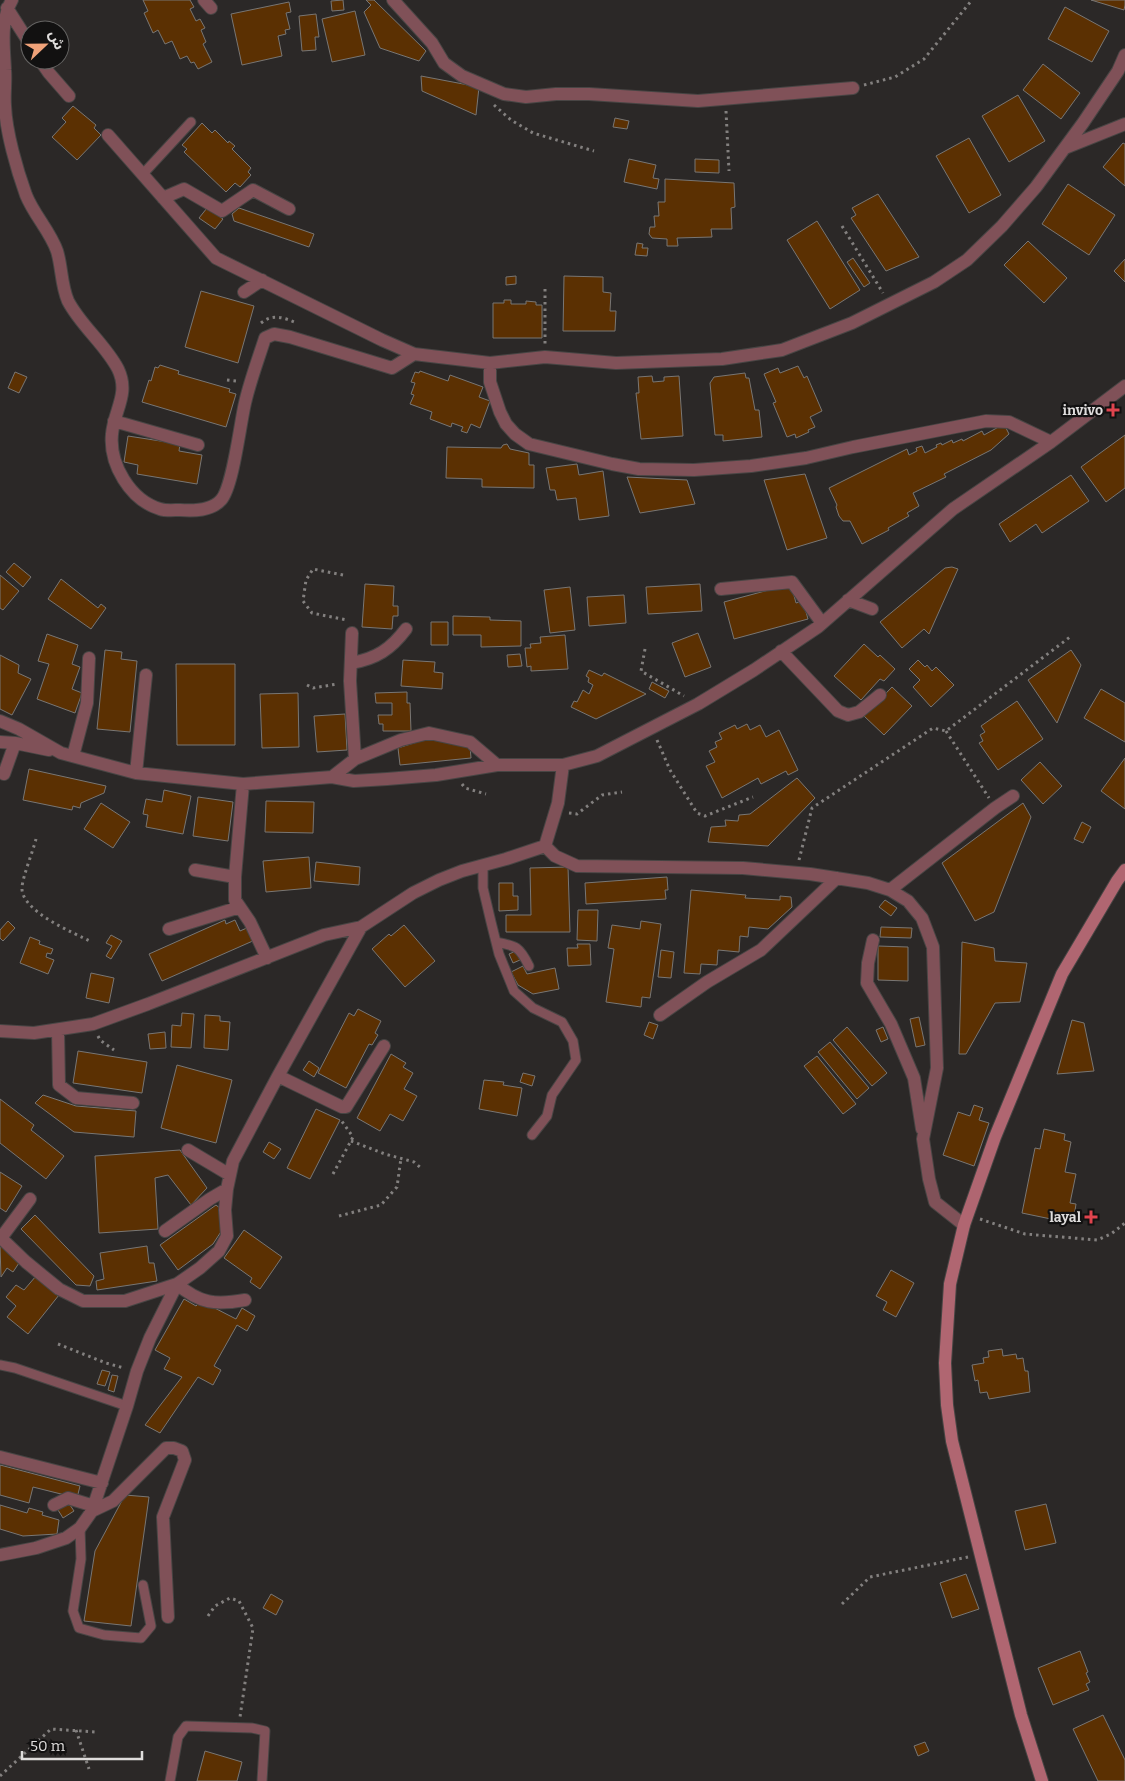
<svg xmlns="http://www.w3.org/2000/svg" width="1125" height="1781" font-family="Bitter,'Noto Sans Arabic',serif">
<rect width="100%" height="100%" fill="#2b2827"/>
<path fill="#5b3002" stroke="#787674" d="M143,0H190L194,7L190,9L196,21L200,19L205,28L201,30L206,42L203,44L212,62L198,69L194,62L191,63L187,56L180,59L172,41L165,44L158,30L153,33L144,13L148,11Z
M343,0L344,10L332,11L331,1Z
M366,0H374L426,51L419,61L380,48L364,12L371,5Z
M1091,0H1125V5L1124,10Z
M289,2L291,12L286,13L290,29L285,30L286,34L278,36L282,56L242,65L231,14Z
M1065,7L1109,31L1092,62L1048,39Z
M355,11L365,55L332,62L322,19Z
M316,14L319,37H315L316,50L302,51L299,16Z
M1043,64L1080,93L1061,119L1023,90Z
M421,76L479,87L476,115L422,91Z
M1018,95L1045,141L1009,162L982,116Z
M73,106L96,125L94,128L101,135L77,160L52,137L66,122L62,118Z
M615,118L629,121L627,129L613,127Z
M202,123L212,133L215,130L228,143L229,141L235,146L232,149L251,168L248,172L251,175L240,187L235,183L226,192L184,152L187,149L182,145Z
M969,138L1001,195L969,213L936,156Z
M1123,143L1125,144V186L1103,167Z
M629,159L656,165L653,178L659,179L657,189L624,182Z
M695,159L719,160V173L695,172Z
M665,179L734,183L735,207L731,208L732,229H711L712,237L677,238L678,246H667V239L652,238L649,234L650,227H655L654,216H659L658,202H665Z
M1068,184L1115,215L1089,255L1042,224Z
M878,194L919,257L886,271L851,218L856,215L852,208Z
M207,208L223,219L215,229L199,218Z
M239,208L314,234L309,247L234,221L232,214Z
M817,221L860,290L830,309L787,240Z
M1028,241L1067,278L1044,303L1004,265Z
M637,243L643,244L642,248H648L647,256L635,255Z
M853,258L870,283L864,287L847,262Z
M1125,259V282L1114,271Z
M516,276V284L506,285V277Z
M564,276L603,277V292L611,293L610,311H616L615,331H563Z
M201,291L254,306L238,363L185,347Z
M504,300H511V304H526V301L536,302V305H542V338H493V303H504Z
M160,365L179,371L178,374L230,389L229,392L236,394L226,427L142,402L149,380L151,381L155,367L158,368Z
M798,366L804,378L807,376L822,411L810,417L815,427L808,430L809,432L796,438L795,434L787,437L773,403L776,402L764,374L778,368L780,373Z
M420,371L448,381L450,375L483,387L479,397L490,401L480,428L471,424L467,433L461,431L463,427L452,423L451,427L430,419L432,412L410,404L414,395L411,394L415,383L411,382L415,372L419,373Z
M15,372L27,377L19,393L8,388Z
M745,373L746,378H749L755,410H759L762,437L723,441V435H715L710,383L714,377Z
M652,376L653,382L664,381V377L679,376L683,436L641,439L636,393H639L638,377Z
M1004,424L1009,434L991,450L944,474L946,477L913,493L919,506L907,513L909,516L888,528L889,530L862,544L850,521H843L839,516L836,507L837,505L829,488L907,449L909,455L917,451L916,448L922,446L925,453L937,447L936,445L941,443L942,445L952,440L953,443L962,439L963,441L982,431L984,435Z
M1125,435V488L1106,502L1081,467Z
M128,436L180,444L179,451L202,455L197,484L137,474L138,465L124,462Z
M507,444L510,449L529,453V465H534V488L482,487V479L446,478L447,447L501,448L503,445Z
M577,464L579,475L603,471L609,516L579,520L576,498L557,500L555,490H550L546,468Z
M805,474L827,538L787,550L764,480Z
M1071,475L1089,501L1042,533L1036,524L1010,542L999,524Z
M627,477L687,480L695,504L640,513Z
M14,563L31,577L23,587L6,572Z
M952,567L958,569L929,634L924,629L902,648L880,622L945,568Z
M0,575L19,591L3,610L0,608Z
M61,579L98,608L101,604L106,608L91,629L48,599Z
M365,584L394,586L393,606H398V616H393L392,629L362,627Z
M700,584L702,611L648,614L646,587Z
M791,584L796,603L803,601L808,619L734,639L724,602Z
M570,587L575,630L550,633L544,590Z
M624,595L626,623L589,626L587,597Z
M453,616L490,617V620L521,621V646L481,647V635H453Z
M431,622H448V645H431Z
M698,633L711,667L685,677L672,643Z
M47,634L78,645L72,664L80,667L72,689L82,693L75,713L37,699L49,664L38,661Z
M565,635L568,669L531,671V666L527,667L525,648H531L530,644L541,643L540,637Z
M864,644L878,657L880,655L895,669L884,681L880,679L861,700L834,676Z
M105,650L122,652L121,659L137,661L130,732L97,729Z
M1071,650L1081,665L1057,723L1028,680Z
M520,654L522,666L508,667L507,655Z
M0,655L19,665L18,673L31,679L12,715L0,709Z
M403,660L435,662L434,672L443,673L442,689L401,686Z
M918,660L925,667L927,665L932,671L936,667L954,685L931,707L913,687L920,680L909,669Z
M176,664H235V745H177Z
M589,670L602,676L604,673L646,694L596,719L571,707L574,701L577,702L583,690L589,694L593,685L588,682L589,678L586,676Z
M652,682L669,691L665,698L649,689Z
M892,687L912,706L884,735L864,716Z
M1101,689L1125,703V742L1084,718Z
M407,692V703H410L411,731H383V724H379L378,715H392V703H376L375,693Z
M298,693L299,747L262,748L260,694Z
M1017,701L1043,739L998,770L979,743L983,741L980,735L985,732L981,726Z
M345,714L347,750L317,752L314,716Z
M747,724L750,730L760,725L766,737L779,730L798,770L788,775L786,771L761,784L758,778L722,798L706,766L715,762L709,751L717,747L715,742L722,739L719,733L735,725L737,729Z
M426,739H439L470,746L471,758L400,765L398,748Z
M1125,758V809L1101,791Z
M1040,762L1062,786L1043,804L1021,780Z
M29,769L106,786L104,793L81,803L80,808L73,806L72,810L23,800Z
M797,778L815,798L768,846L708,842L711,827L726,826L725,820L738,821L739,815L750,814Z
M164,790L191,796L183,834L146,827L148,815L143,814L146,799L162,802Z
M198,797L233,802L228,841L193,836Z
M266,801L314,802L313,833L265,832Z
M101,803L130,822L113,848L84,829Z
M1023,803L1031,817L994,912L975,921L942,863Z
M1082,822L1091,827L1083,843L1074,839Z
M309,857L311,888L266,892L263,861Z
M316,862L360,867L359,885L314,881Z
M568,867L570,932H506V915H531L530,868Z
M667,877L668,890H665L666,899L586,904L585,883Z
M499,883H513V896H518V910L499,911Z
M691,890L746,895L745,898L780,900V896L791,897L792,907L768,929L749,927L748,937L740,936L739,952L718,950L717,965L701,964L700,974L684,973Z
M885,900L897,908L891,916L879,907Z
M578,910H598L597,941L577,940Z
M225,920L226,924L235,920L240,931L249,927L255,940L162,981L149,954Z
M8,921L15,928L3,941L0,938V930Z
M641,921L661,924L650,998L642,997L641,1007L606,1002L614,949L608,948L612,925L640,929Z
M404,925L435,961L405,987L372,949L389,934L391,936Z
M881,927L912,928L911,938L880,937Z
M111,935L122,941L111,959L106,956L112,946L106,943Z
M30,937L40,941L39,944L53,949L51,954L47,953L46,957L54,960L48,974L20,963Z
M962,942L994,948L995,961L1027,963L1020,1002L995,1003L966,1054H959Z
M577,944H590L591,965L568,966L567,948H578Z
M878,946L908,947V981L878,980Z
M661,950L674,952L671,978L658,977Z
M516,951L520,960L513,963L509,954Z
M523,966L527,974L555,968L559,989L533,994L518,985L511,972Z
M91,973L114,978L109,1003L86,998Z
M358,1009L381,1021L375,1033L378,1035L372,1045L369,1044L346,1088L318,1073L349,1013L354,1016Z
M182,1013L194,1014L191,1048L171,1047L172,1025L181,1026Z
M205,1015L220,1016V1021L230,1022L228,1050L204,1048Z
M919,1017L925,1045L916,1047L910,1019Z
M1072,1020L1084,1023L1094,1071L1057,1074Z
M649,1022L658,1025L653,1039L644,1035Z
M847,1027L887,1073L872,1086L833,1040Z
M883,1027L888,1039L881,1042L876,1030Z
M165,1032L166,1048L150,1049L148,1034Z
M830,1042L869,1088L857,1099L818,1052Z
M78,1051L147,1062L142,1093L73,1083Z
M391,1054L406,1063L403,1067L413,1073L404,1089L417,1096L403,1121L390,1114L380,1131L357,1118Z
M817,1056L856,1104L843,1114L804,1066Z
M309,1061L319,1068L314,1077L303,1070Z
M177,1065L232,1080L216,1143L161,1128Z
M523,1073L535,1076L532,1086L520,1082Z
M484,1080L504,1082L503,1085L522,1088L517,1116L479,1109Z
M43,1095L76,1106L136,1111L134,1137L74,1132L35,1103Z
M0,1099L34,1125L31,1130L64,1156L46,1179L0,1143Z
M974,1105L983,1108L979,1120L989,1123L974,1166L943,1155L958,1112L970,1116Z
M316,1109L340,1120L310,1179L287,1168Z
M1044,1129L1065,1134L1064,1140L1071,1142L1065,1172L1076,1174L1070,1203L1076,1204L1074,1217L1053,1213L1051,1219L1022,1213L1035,1148L1040,1149Z
M269,1142L281,1149L274,1159L263,1152Z
M180,1150L207,1188L191,1205L168,1175L155,1178L158,1229L99,1233L95,1156Z
M0,1172L22,1186L6,1212L0,1208Z
M216,1205L221,1209L224,1227L213,1244L178,1270L160,1245Z
M35,1215L94,1276L90,1286L76,1285L21,1229Z
M244,1230L282,1257L260,1289L250,1282L252,1278L224,1258Z
M0,1246L21,1260L13,1272L7,1268L1,1277Z
M147,1246L149,1263H154L157,1281L97,1290L96,1281L104,1279L100,1253Z
M891,1270L914,1283L896,1317L883,1310L887,1302L876,1296Z
M36,1276L59,1295L28,1334L7,1317L16,1306L6,1297L16,1285L24,1290Z
M184,1299L196,1306L201,1301L236,1319L242,1308L255,1316L247,1331L237,1325L214,1366L221,1370L213,1385L198,1377L160,1433L145,1425L182,1377L164,1369L170,1358L155,1350Z
M1002,1349L1003,1356L1016,1354L1017,1359L1023,1358L1025,1371H1028L1030,1392L989,1399L987,1392L980,1393L978,1380L975,1381L972,1365L984,1363L983,1358L989,1357L988,1351Z
M102,1370L110,1372L105,1386L97,1384Z
M112,1375L118,1376L114,1392L108,1390Z
M0,1465L80,1486L77,1498L33,1487L29,1503L0,1495Z
M125,1495L149,1497L131,1626L84,1621L95,1551Z
M68,1502L74,1511L63,1518L58,1510Z
M1046,1504L1056,1543L1025,1550L1015,1511Z
M0,1505L27,1513L29,1508L43,1512L42,1515L59,1520L57,1534L23,1536L0,1529Z
M966,1574L979,1609L952,1618L940,1583Z
M271,1594L283,1601L276,1615L263,1608Z
M1080,1651L1088,1672L1086,1673L1090,1682L1086,1684L1089,1690L1053,1705L1038,1668Z
M1103,1715L1125,1760V1781H1098L1073,1729Z
M925,1742L929,1751L918,1756L914,1746Z
M205,1751L242,1762L237,1781H197Z"/>
<g fill="none" stroke-linecap="round" stroke-linejoin="round">
<g stroke="#484544" stroke-width="11">
<path id="lane" d="M142,175L191,122
M483,866V888L491,922L499,954L514,991L533,1008L562,1022L573,1041L576,1060L552,1095L547,1116L532,1135
M496,942C516,946 519,946 529,966
M0,1365L15,1368L127,1406
M80,1528L81,1559L73,1611L79,1628L104,1635L141,1638L151,1626L143,1585
M170,1781L178,1737L186,1726L252,1728L265,1731L262,1781"/>
</g>
<g stroke="#484544" stroke-width="14">
<path id="street" d="M12,0C0,20 4,48 5,70C6,82 4,94 5,106C6,132 17,170 26,195C34,215 50,231 57,251C62,267 61,285 68,301C81,326 105,344 118,369C130,394 114,410 112,434C109,464 130,500 160,509C166,511 174,510 180,510C194,511 211,511 221,500C233,487 240,424 245,403C250,381 258,360 265,338L274,334L290,337L392,368L414,354
M204,0L211,8
M393,0L432,43L444,63L462,76L504,94L526,97L556,94H589L698,101L853,88
M7,8L30,44
M40,60L49,73L69,96
M108,135L216,258L382,340L414,354L490,363
M1065,148L1125,124
M163,198L184,189L222,211L253,190L289,209
M244,292L262,280
M114,421L198,445
M1051,442L1009,422L986,421L853,447L806,458L751,466L694,470L639,469L612,464L529,444L515,434L506,424L500,412L490,382V363L545,357L616,363L722,359L782,350L852,323L934,282L967,260L1002,226L1036,187L1083,123L1118,71L1125,55
M721,589L792,582L822,623
M848,600L872,609
M352,633L350,681L355,759
M781,651L838,711L848,715L859,712L880,695
M351,663C376,659 391,649 406,629
M0,721L19,729L61,753L136,773L243,784L332,777L354,781L387,779L436,775L497,765H563L597,756L698,704L754,670L818,627L953,509L1051,442L1125,386
M0,742L15,743L49,750
M73,756L87,703L89,658
M136,773L146,675
M4,774L15,743
M332,777L355,759L401,740L429,733L470,742L497,765
M243,784L235,877V900L250,922L267,958
M545,846L555,856L577,866L743,868L810,874L868,883L890,890L908,901L922,918L933,947L937,1068L923,1139L929,1179L935,1202L964,1225
M545,846L558,803L563,765
M195,870L235,877
M890,890L995,808L1013,796
M169,929L240,907
M873,940L868,963L867,983L891,1024L914,1078L922,1129
M660,1015L707,982L761,950L837,878
M58,1030L59,1085L76,1098L133,1103
M0,1031L34,1033L93,1024L148,1004L324,935L361,927L413,893L439,880L462,871L506,859L545,846
M278,1076L342,1107H346L384,1046
M188,1150L230,1175
M165,1231L210,1199L227,1189
M0,1237L26,1262L59,1289L83,1301H125L177,1284L200,1268L219,1251L227,1236L225,1210L227,1189L233,1161L278,1076L361,927
M1,1238L30,1199
M177,1284C200,1304 216,1305 245,1300
M0,1457L102,1483
M54,1505L68,1498L94,1506
M92,1511L113,1501L166,1448H174L182,1451L185,1460L163,1517L168,1617
M0,1555L36,1548L66,1538L80,1528L92,1511L127,1406L137,1371L150,1338L177,1284"/>
</g>
<g stroke="#484544" stroke-width="14">
<path id="secondary" d="M1042,1781L1021,1715L952,1441L947,1405L945,1363L950,1284L964,1225L995,1137L1062,974L1117,881L1125,870"/>
</g>
<path stroke="#83807f" stroke-width="3" stroke-dasharray="2.5 4" stroke-linecap="butt" d="M864,85L895,77L924,59L972,0
M494,105L511,120L533,133L594,151
M726,111L729,171
M842,226L883,293
M545,289V344
M261,323C273,313 284,318 297,323
M227,380L236,381
M343,575L313,569L306,580L303,601L312,613L347,620
M645,649L641,671L684,696
M307,685L313,688L337,684
M946,731L989,798
M657,740L670,770L697,813L705,816L753,797
M462,784L465,788L486,794
M569,813L577,814L602,795L622,792
M36,839C33,851 23,876 22,887C20,911 74,933 92,942
M799,860L812,808L933,728L946,731L1070,637
M98,1036L100,1040L114,1050
M351,1141L385,1154L414,1162L421,1168
M333,1174L353,1137L341,1120
M339,1216L381,1205L397,1187L401,1158
M980,1219L1025,1234L1097,1240L1111,1234L1125,1223
M58,1344L106,1363L124,1368
M842,1604L870,1577L968,1557
M208,1616L215,1606L230,1598L239,1601L253,1628L240,1717
M76,1730L89,1769
M0,1776L51,1729L96,1732"/>
<use href="#lane" stroke="#805158" stroke-width="9"/>
<use href="#street" stroke="#805158" stroke-width="12"/>
<use href="#secondary" stroke="#b06671" stroke-width="12"/>
</g>
<g fill="#e0444e" stroke="#121111" stroke-width="2">
<path d="M1110.5 402.5h5v5h5v5h-5v5h-5v-5h-5v-5h5z"/>
<path d="M1088.5 1209.5h5v5h5v5h-5v5h-5v-5h-5v-5h5z"/>
</g>
<g text-anchor="middle" dominant-baseline="central" stroke-width="4.5" stroke-linejoin="round" paint-order="stroke">
<g font-size="14" font-weight="bold" fill="#dfdddc" stroke="#121111" text-anchor="end">
<text x="1103" y="410">invivo</text>
<text x="1081" y="1217">layal</text>
</g>
</g>
<g transform="translate(45 45) rotate(68)"><circle r="24" fill="#121111" stroke="#646362"/>
<path d="M0-4L9 19L0 12L-9 19Z" fill="#f0a279"/>
<text y="-8" font-size="14" font-weight="bold" text-anchor="middle" fill="#dfdddc">ش</text>
</g>
<path d="M22 1751v8h120v-8" fill="none" stroke="#dfdddc" stroke-width="2.5"/>
<text x="30" y="1751" font-size="15" fill="#dfdddc" stroke="#121111" stroke-width="4" paint-order="stroke">50 m</text>
</svg>
